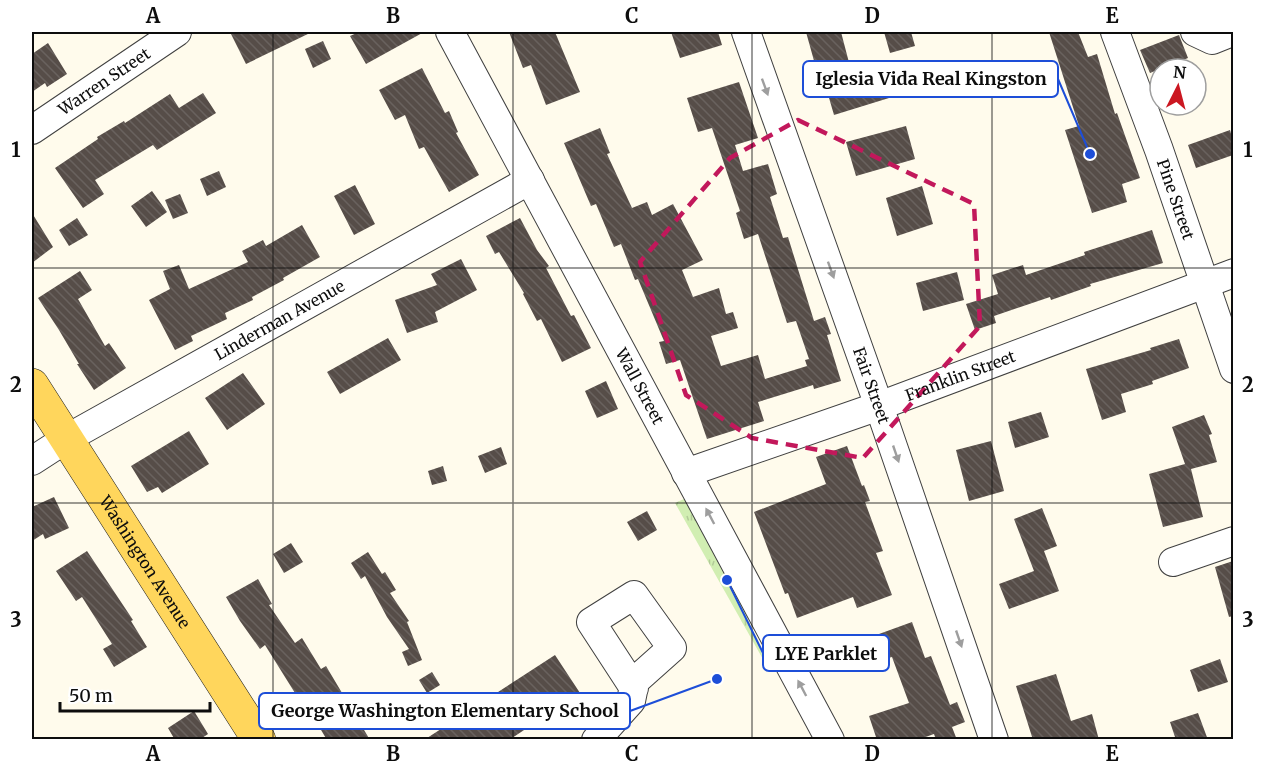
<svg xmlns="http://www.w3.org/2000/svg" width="1265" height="771" font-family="Merriweather,serif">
<defs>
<pattern id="park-tufts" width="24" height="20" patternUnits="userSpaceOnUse" patternTransform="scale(1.5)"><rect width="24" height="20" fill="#d1eeb2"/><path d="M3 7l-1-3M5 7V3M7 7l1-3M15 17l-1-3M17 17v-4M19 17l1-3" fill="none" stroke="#b2cb98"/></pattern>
<pattern id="building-back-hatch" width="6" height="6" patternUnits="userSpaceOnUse" patternTransform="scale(1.5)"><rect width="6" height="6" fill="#564d48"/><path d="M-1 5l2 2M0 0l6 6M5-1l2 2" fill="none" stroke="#69625e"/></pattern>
</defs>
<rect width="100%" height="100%" fill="#fffbec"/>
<path fill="url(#park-tufts)" d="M693,495L745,599V612L768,668L675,503Z"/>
<path fill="url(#building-back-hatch)" d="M230,32H312L246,64Z
M359,32H424L366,64L350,36Z
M509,32H555L580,92L546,105L531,65L523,68Z
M671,32H718L722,45L680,58Z
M806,32H841L852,74L878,66L889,98L834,115L820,67L816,68Z
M884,32H911L915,46L890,53Z
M1049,32H1078L1088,57L1097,54L1115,114L1117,113L1140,178L1122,184L1127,202L1092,213L1065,130L1079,126Z
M1179,35L1188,58L1150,73L1140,50Z
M323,41L331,59L313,68L305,49Z
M48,43L67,74L47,87L45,83L32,92V54Z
M422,68L445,113L449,111L458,132L456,133L479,175L449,192L424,147L419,149L405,115L395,120L379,90Z
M739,82L758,138L735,145L743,171L768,164L777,194L770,197L783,238L788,237L814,321L825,317L831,334L827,335L841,381L814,389L813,385L758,402L764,421L707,439L680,360L666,364L659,342L664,341L638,279L635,280L621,244L614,247L596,204L591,206L564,143L600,128L610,153L607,154L632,208L647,202L652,215L673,204L703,260L682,270L693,297L719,288L726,314L733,312L738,328L711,336L721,366L758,355L765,379L807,366L805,360L809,359L796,321L787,323L758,234L744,239L736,213L740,211L712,128L698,132L687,98Z
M203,93L216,113L157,150L153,145L95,180L104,194L83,208L55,168L98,139L97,137L124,121L125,123L170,94L179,108Z
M906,126L915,159L856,176L846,142Z
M1230,130L1233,140V155L1196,168L1188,145Z
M219,171L226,187L207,196L200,179Z
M355,185L375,224L354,235L334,196Z
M922,186L933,224L897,236L886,198Z
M152,191L167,212L146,227L131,206Z
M180,194L188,213L173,219L165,200Z
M32,213L53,247L32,263Z
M77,218L88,235L69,246L59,230Z
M520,218L537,250L549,266L546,268L571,316L574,315L591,348L562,362L541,319L537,321L523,294L524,293L499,252L495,254L486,236Z
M302,225L320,257L283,278L284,280L252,297L253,300L225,313L227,319L191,336L193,341L175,350L149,300L170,289L163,271L179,265L189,289L248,262L242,251L263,240L266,246Z
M1152,230L1163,263L1090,284L1091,286L1051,300L1050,297L994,316L996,323L975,330L966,304L998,294L992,275L1023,265L1026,275L1085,255L1084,252Z
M461,259L477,290L435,312L438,322L407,333L395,300L437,285L431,274Z
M80,271L92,290L78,299L105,346L109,343L126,368L94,390L77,364H79L59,330L38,298Z
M957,272L964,300L923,311L916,283Z
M388,338L401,360L340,394L327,372Z
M1179,339L1189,368L1152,381L1153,384L1121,394L1126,412L1102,420L1086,369L1151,350L1150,348Z
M243,373L265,404L227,430L205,398Z
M606,381L618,409L597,418L585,391Z
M1041,412L1049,437L1015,448L1008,422Z
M1204,415L1212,434L1209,435L1217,462L1191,469L1203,517L1163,527L1149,474L1185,464L1172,427Z
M189,431L209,464L162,493L158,487L147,492L131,466Z
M991,441L1004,491L969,501L956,450Z
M847,446L862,486L864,485L870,501L865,502L883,551L876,553L892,595L857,608L853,597L797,618L788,593L785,594L754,512L826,484L816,457Z
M501,447L507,464L485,473L478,456Z
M443,466L447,481L432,485L428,471Z
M54,497L69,528L45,539L43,534L32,541V507Z
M1042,508L1057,546L1044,551L1059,591L1009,609L999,584L1034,571L1014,519Z
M647,511L657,530L638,541L627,522Z
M291,543L303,562L284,573L273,554Z
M87,551L133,620L131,621L147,647L114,667L103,649L112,644L82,597L76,601L56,571Z
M368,552L382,574L385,572L396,590L390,593L409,621L407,622L422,660L408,666L402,652L409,649L387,617L365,576L361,579L351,563Z
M1233,561V616L1229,617L1215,567Z
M258,579L272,604L269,605L295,643L302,638L321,669L326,666L370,740H327L308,708L305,709L265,645L260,649L240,621L226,597Z
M912,622L925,658L931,656L950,705L957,702L965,722L952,727L957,740H936L934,734L917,740H877L869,716L909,703L892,657L888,658L879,634Z
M555,655L580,693L509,740H424Z
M1220,659L1228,682L1198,692L1190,670Z
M432,672L440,685L427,693L419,680Z
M1056,674L1071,721L1092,714L1099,740H1033L1016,686Z
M194,711L208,734L199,740H175L168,728Z
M1198,713L1208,740H1176L1170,722Z"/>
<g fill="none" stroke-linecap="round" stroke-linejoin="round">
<g stroke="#404040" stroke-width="30">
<g id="minor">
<path id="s1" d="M450,32L830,740"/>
<path id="s2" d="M746,32L879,406L994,740"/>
<path id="s3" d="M1115,32L1159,150L1234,369"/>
<path d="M1195,32L1212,40L1232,32"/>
<path id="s4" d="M32,130L177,32"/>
<path id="s5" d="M32,461L66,439L530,180"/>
<path id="s6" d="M686,473L879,406L1234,273"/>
<path d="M1173,562L1234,541"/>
<path d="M596,740L631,701L635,681L672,648L634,595L591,622L634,688"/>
</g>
</g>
<g stroke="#1e1e1e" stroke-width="34">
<g id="major">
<path id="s7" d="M32,385L259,740"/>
</g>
</g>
<use href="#minor" stroke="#fff" stroke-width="28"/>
<use href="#major" stroke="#ffd65c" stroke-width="33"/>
</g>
<defs><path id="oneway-solid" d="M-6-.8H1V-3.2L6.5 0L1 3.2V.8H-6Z" transform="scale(1.5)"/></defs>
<g fill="#9e9e9e">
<use href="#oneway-solid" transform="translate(765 87) rotate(70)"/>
<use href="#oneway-solid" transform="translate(831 270) rotate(70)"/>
<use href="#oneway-solid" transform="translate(896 454) rotate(71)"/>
<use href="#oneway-solid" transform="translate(710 516) rotate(-118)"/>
<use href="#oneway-solid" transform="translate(959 639) rotate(71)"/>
<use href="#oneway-solid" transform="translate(802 688) rotate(-118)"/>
</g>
<path fill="none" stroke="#c2185b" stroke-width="4.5" stroke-dasharray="12 8" stroke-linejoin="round" d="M798,120L974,204L980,326L863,458L752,438L686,395L640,262L730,158Z"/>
<path fill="none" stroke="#0d0d0d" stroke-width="1.5" stroke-opacity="0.55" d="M273,32V740M513,32V740M752,32V740M992,32V740M32,268H1234M32,503H1234"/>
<g text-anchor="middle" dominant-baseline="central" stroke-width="6" stroke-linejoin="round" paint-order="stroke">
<g font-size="16" fill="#0d0d0d" stroke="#fff">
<text stroke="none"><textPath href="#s4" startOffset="87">Warren Street</textPath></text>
<text stroke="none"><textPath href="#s3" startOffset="178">Pine Street</textPath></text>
<text stroke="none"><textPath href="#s5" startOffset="285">Linderman Avenue</textPath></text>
<text stroke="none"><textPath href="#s6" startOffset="291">Franklin Street</textPath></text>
<text stroke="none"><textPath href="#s2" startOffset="375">Fair Street</textPath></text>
<text stroke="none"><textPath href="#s1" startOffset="402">Wall Street</textPath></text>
<text stroke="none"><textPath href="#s7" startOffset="210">Washington Avenue</textPath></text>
</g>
</g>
<path fill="none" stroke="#1d4ed8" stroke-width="2" d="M1090 154L1058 79M727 580L763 653M717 679L630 711"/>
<g fill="#1d4ed8" stroke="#fff" stroke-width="2">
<circle cx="1090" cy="154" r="6"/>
<circle cx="727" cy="580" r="6"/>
<circle cx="717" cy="679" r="6"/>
</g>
<g fill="#fff" stroke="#1d4ed8" stroke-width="2">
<rect x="803" y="61" width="255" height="36" rx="6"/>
<rect x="763" y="635" width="126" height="36" rx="6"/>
<rect x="259" y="693" width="371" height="36" rx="6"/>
</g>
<g font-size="18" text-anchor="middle" font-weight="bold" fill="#0d0d0d">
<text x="931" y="85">Iglesia Vida Real Kingston</text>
<text x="826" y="660">LYE Parklet</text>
<text x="445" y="717">George Washington Elementary School</text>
</g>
<rect width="1265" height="771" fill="none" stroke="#ffffff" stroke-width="66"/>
<g transform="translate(1178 87) rotate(6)"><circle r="28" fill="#ffffff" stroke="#9e9e9e" stroke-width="1.5"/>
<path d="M0-4.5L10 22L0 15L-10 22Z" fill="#cb1721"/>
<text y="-9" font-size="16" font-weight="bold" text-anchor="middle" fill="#0d0d0d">N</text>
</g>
<path d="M60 702v9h150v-9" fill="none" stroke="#0d0d0d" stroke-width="3"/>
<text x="69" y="702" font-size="18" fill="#0d0d0d" stroke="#ffffff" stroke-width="4.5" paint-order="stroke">50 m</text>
<rect x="33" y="33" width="1199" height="705" fill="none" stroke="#0d0d0d" stroke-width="2"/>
<g font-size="20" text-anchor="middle" font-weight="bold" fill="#0d0d0d">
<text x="153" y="23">A</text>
<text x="393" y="23">B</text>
<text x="632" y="23">C</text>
<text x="872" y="23">D</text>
<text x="1112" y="23">E</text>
<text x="16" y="157">1</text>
<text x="1248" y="157">1</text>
<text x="16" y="392">2</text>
<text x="1248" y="392">2</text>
<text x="16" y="627">3</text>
<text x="1248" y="627">3</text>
<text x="153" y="761">A</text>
<text x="393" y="761">B</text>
<text x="632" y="761">C</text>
<text x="872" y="761">D</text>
<text x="1112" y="761">E</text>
</g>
</svg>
